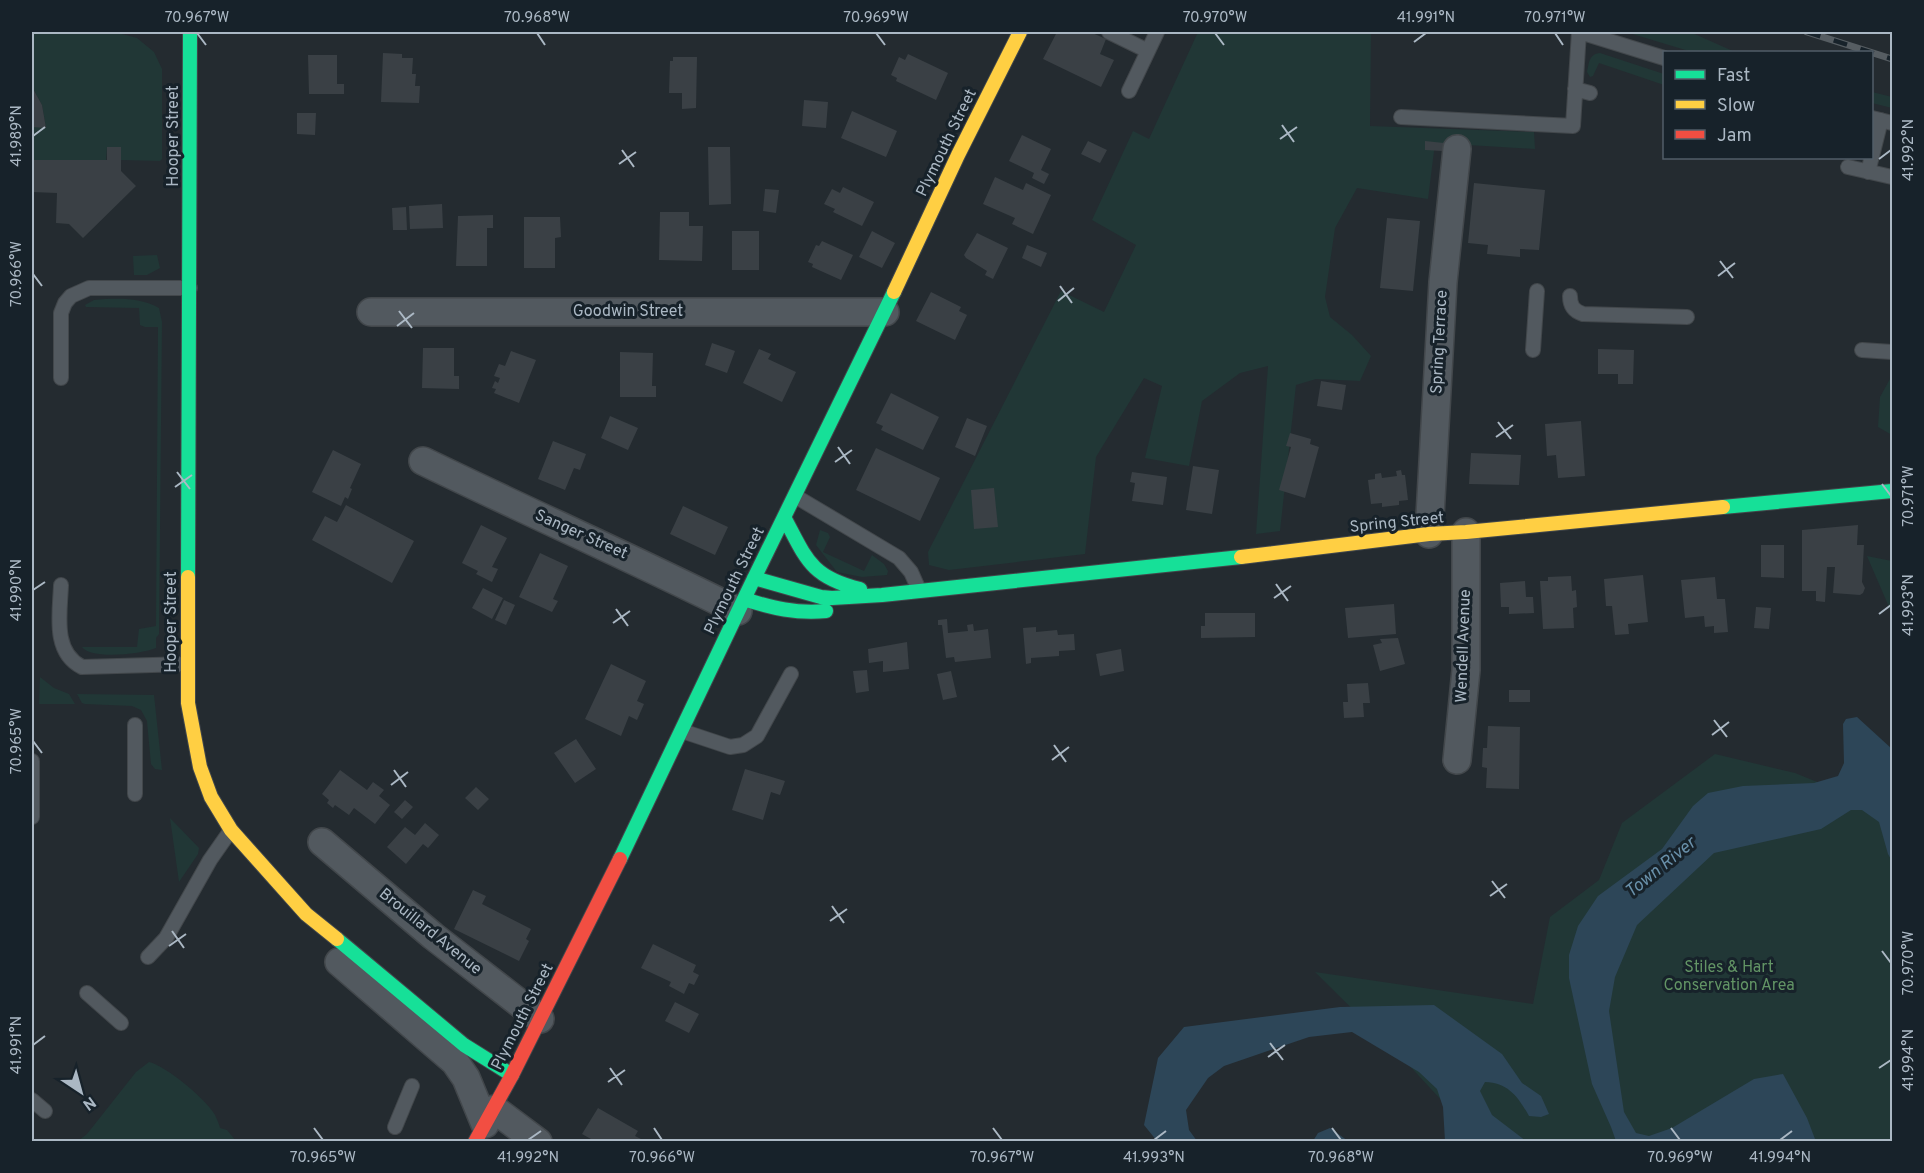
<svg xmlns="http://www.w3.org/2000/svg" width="1924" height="1173" font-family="Overpass,sans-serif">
<rect width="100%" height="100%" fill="#242b30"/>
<path fill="#213736" d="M32,32L122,34L137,38L154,52L162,69V159L160,161L121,160V147H107L106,160H32V127H46L42,105L32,87Z
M1198,32H1371L1370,126L1534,132L1535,149L1435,143L1428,199L1357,188L1335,228L1325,297L1330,317L1352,335L1371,356L1360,381L1316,379L1296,385L1280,531L1256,534L1268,366L1240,373L1202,401L1189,466L1145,458L1162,386L1144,378L1096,457L1085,554L949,570L929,565L928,552L1061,291L1104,312L1136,245L1092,220L1133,131L1149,139Z
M1626,32H1690L1735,52H1692Z
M1600,53L1664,74V85L1599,63L1593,76L1590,77L1587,72C1589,63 1589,54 1600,53Z
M1872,92L1892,97V108L1872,103Z
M157,255L160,268L147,275H134L133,256Z
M94,300C116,298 140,297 159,308L162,322L159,634L156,638V648C142,654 91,660 82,647H137L139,629L156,626L158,327H145L140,325L139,308L86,307L85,305Z
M1890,379H1892V435L1878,427L1880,397Z
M820,530L828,533L830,537L823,552L864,571L872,555L884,564L888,571L887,575L862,577L837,572L816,545Z
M1867,556L1892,561V614Z
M40,677L54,688L69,694L75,704H39Z
M77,694L154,695L162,770L155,769L151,764L147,721L141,710L132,706L85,704L82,703Z
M1715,754L1795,773L1874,805L1892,798V1141H1479L1407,1063L1315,972L1533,1004L1550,917L1599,880L1622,823Z
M170,818L199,848L198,854L179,882Z
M149,1062C166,1066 206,1099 215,1115C217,1119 219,1124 220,1128L227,1130L236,1141H78L87,1134L136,1072Z"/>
<path fill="#2d4658" d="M1857,717L1892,749V861L1888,854L1879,822L1862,810H1851L1821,829L1714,853L1637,925L1615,977L1609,1011L1624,1112L1636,1133L1649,1136L1672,1128L1754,1079L1783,1074L1807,1118L1815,1139L1814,1141H1616L1611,1127L1592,1084L1569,978V955L1578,926L1598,896L1662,849L1693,806L1708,793L1743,786L1814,783L1838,776L1844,763L1843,724L1846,719Z
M1434,1005L1502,1054L1522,1083L1541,1096L1549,1114L1541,1117L1529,1116C1518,1097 1509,1083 1485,1082L1480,1091L1492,1115L1526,1141H1445L1443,1107L1437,1089L1419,1072L1352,1032L1309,1037L1224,1066L1208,1078L1186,1110L1189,1130L1197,1141H1157L1144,1125L1158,1058L1184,1027L1340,1007Z
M1330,1128L1348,1141H1313L1318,1133Z"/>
<path fill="#3a4045" d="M1057,32H1090L1106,39L1100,54L1114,60L1101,87L1043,59Z
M383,53L402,54V58H413L412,74H416L415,86H420L419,103L381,102Z
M908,54L948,73L936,100L896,81L897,78L891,75L899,57L905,60Z
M308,55H337V84H344V94H309Z
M673,57H697L696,108L682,109V93H669L670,61H673Z
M32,87L42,105L46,128L32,127Z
M804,100L828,102L826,128L802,126Z
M852,111L897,131L886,157L841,138Z
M297,113H316L315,135L297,134Z
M1022,135L1051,149L1041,170L1049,174L1044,184L1032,178L1034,173L1009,161Z
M1088,141L1107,150L1100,163L1081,154Z
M1425,141L1444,143L1443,151L1425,150Z
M107,147H121V171L136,186L83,238L69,224L56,223L57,193L32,192V160H107Z
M708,147H730L731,204L709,205Z
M995,177L1023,190L1026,183L1051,195L1033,234L1012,224L1015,218L983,204Z
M1474,183L1545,190L1539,250L1520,249V257L1487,254L1488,245L1468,243Z
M843,187L874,202L862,226L833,212L835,209L824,204L832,189L840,193Z
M765,189L779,190L776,213L763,211Z
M442,204L443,228L410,229L409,206Z
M406,207L407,230H393L392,208Z
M660,212H689V226H703L702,261L659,260Z
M493,215V228H487V266H456L458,216Z
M524,217H560L561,237L555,238V268H524Z
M1387,218L1420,221L1413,291L1380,288Z
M732,231H759V270H732Z
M872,231L895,243L882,268L859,257Z
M977,233L1008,248L993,279L985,275L987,271L966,258L964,255Z
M822,241L853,255L841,280L812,267L813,264L808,262L816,245L819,246Z
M1027,245L1047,253L1041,267L1022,258Z
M931,292L961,307L959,311L967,315L955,340L916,321Z
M712,343L735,351L727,373L705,365Z
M423,348H454V376H459V389L422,388Z
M759,349L771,354L768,359L796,372L782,402L743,383Z
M1598,349L1634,350L1633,384H1618V374H1598Z
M511,351L536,360L519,403L494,393L496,389L492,388L495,381L498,383L500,378L494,376L499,364L505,366Z
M620,352L653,353L652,386H656V397H620Z
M1321,381L1346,385L1342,410L1317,406Z
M891,393L939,417L923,450L881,430L883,426L876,423Z
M610,416L638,428L628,450L601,438Z
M967,418L987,426L975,456L955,447Z
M1581,421L1585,476L1558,478L1556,455L1547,456L1545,424Z
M1290,433L1311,439L1310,444L1319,447L1305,498L1279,490L1291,447L1286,446Z
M553,441L586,454L580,470L574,468L565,490L538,479Z
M876,448L940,478L920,521L856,490Z
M333,450L361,464L350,488L352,489L348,499L345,497L341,506L312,492Z
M1471,453L1521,455L1519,485L1469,484Z
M1193,466L1219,470L1212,514L1186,510Z
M1401,470L1402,475H1405L1408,500L1399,501V505L1382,507V503L1371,504L1368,480L1375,479V474L1381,473L1382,478L1397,476L1396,471Z
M1132,472L1167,477L1163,505L1132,501L1135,483L1130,482Z
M994,488L998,527L974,529L971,490Z
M346,505L414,541L392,583L312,540L325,516L337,522Z
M683,506L728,527L715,555L670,534Z
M481,525L507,538L492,567L498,569L492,582L476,574L478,571L462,563Z
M1858,525L1857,545H1864L1862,582L1865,588L1863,593L1860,595L1833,593L1835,567H1827L1825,602L1816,601V591H1802V530Z
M1761,545H1784V578L1761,577Z
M540,553L568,566L553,599L558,601L552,612L519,597Z
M1643,575L1648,622L1628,624L1629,634L1615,635L1612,606H1606L1604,579Z
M1571,576L1572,591L1576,590L1577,607L1573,608L1574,628L1543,629L1540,581H1548V577Z
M1715,577L1717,599H1725L1728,632L1714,633V626L1705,627L1704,616L1685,618L1681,580Z
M1525,581L1526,597H1533L1534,613L1509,614V607H1501L1500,583Z
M483,588L503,598L492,619L472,608Z
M504,600L515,605L506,625L495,620Z
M1394,604L1396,634L1348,638L1345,608Z
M1756,607L1771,608L1769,629L1754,628Z
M1205,613H1255V637L1201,638V626H1205Z
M947,619L948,633L968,631L967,625L973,624L974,631L988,629L991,658L955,662L954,657L946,658L942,625H938V620Z
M1036,627V632L1057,630L1058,635L1074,634L1075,650L1059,651V656L1031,658V663L1026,664L1023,628Z
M1398,638L1405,664L1380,671L1373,645L1382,643L1380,639Z
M907,642L909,669L883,672V661L869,663L868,649Z
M1121,649L1124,671L1100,676L1096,654Z
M611,664L646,681L637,701L644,704L637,720L629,716L621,736L585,719Z
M867,670L869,691L856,693L853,671Z
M951,671L957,697L943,700L937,674Z
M1368,683L1370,703H1363L1364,717L1344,718L1343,702H1348L1347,684Z
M1509,690H1530V702H1509Z
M1488,726L1520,727L1519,789L1486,788L1487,768L1482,767L1483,748H1487Z
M576,739L596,769L575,783L554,753Z
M745,769L785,781L780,795L771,792L763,820L732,810Z
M340,770L367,790L373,782L384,790L379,796L390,805L375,824L354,808L349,815L335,805L333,808L327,803L329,800L322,794Z
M476,787L489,799L478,810L465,798Z
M405,800L413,807L402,819L394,812Z
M425,823L439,835L428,848L423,844L406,864L387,847L405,827L415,835Z
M473,890L486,896L482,904L531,929L526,939L529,941L519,961L454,929Z
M653,944L696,965L693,972L699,975L694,985L689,983L684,994L669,986L671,982L641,968Z
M675,1002L699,1014L689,1033L665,1021Z
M598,1108L638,1131L635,1136L641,1139L639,1142H590L591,1139L582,1134Z"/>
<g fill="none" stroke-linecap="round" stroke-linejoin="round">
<g stroke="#42474b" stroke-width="16">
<path id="lane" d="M1109,32L1148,51
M1580,32L1664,58
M1575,89L1590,93
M1129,91L1157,32
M1401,117L1573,126L1579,32
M1872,118L1892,123
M1848,167L1892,177
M1868,172L1881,120
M1570,296C1570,305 1573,311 1583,314L1687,317
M1533,350L1537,291
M1862,350L1892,352
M61,378V313L65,303L71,296L89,288H190
M795,496L899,558L911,572L919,590
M61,585C60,613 52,652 82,667L188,664
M135,725V794
M682,731L730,747L743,745L757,736L791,674
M32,761V817
M148,957L166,938L210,860L231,830
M87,993L121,1023
M32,1100L45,1111
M395,1127L412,1086"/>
</g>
<g stroke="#42474b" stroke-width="30">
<path id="street" d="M371,312H885
M423,461C528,512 634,559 738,611
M1429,534L1443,282L1457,149
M1457,760L1466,670V532
M322,842L433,936L540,1019
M339,962L455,1062L466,1078L485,1124
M494,1109L538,1142"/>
</g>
<g stroke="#42474b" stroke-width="16">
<path id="fast" d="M1723,507L1892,491
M784,517C806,558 810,577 860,589
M188,577L190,32
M754,578L821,597L832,598L882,595L1241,557
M744,599C772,608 797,614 826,611
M620,859L744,599L894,292
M337,939L464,1045L512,1075"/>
</g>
<g stroke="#42474b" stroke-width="16">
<path id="slow" d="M894,292L958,155L1020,32
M1241,557L1429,534L1466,532L1723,507
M188,577V703L200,767L211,797L231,830L306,914L337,939"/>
</g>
<g stroke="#42474b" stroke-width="16">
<path id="jam" d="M475,1142L512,1075L620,859"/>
</g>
<use href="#lane" stroke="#52595f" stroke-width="14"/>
<use href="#street" stroke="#52595f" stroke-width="27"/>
<use href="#fast" stroke="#16e098" stroke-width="14"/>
<use href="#slow" stroke="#ffcf43" stroke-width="14"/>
<use href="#jam" stroke="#f24e42" stroke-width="14"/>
<g stroke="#565d62" stroke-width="7">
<path id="rail" d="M1807,32L1892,59"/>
</g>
<use href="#rail" stroke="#17222a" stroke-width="4.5" stroke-dasharray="14" stroke-linecap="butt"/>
</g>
<path fill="none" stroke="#abb8c4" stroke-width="2" d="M197,33L206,45M537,33L545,45M876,33L885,45M1215,33L1224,45M1555,33L1563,45M1414,42L1426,33M1282,125L1294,142M33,136L45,127M1280,139L1297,127M622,150L634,167M1879,159L1891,150M619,164L636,152M1720,261L1733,278M33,274L42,286M1718,276L1735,263M1060,286L1072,303M1058,301L1074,288M399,311L412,328M397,326L414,313M1498,422L1511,439M1496,437L1513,425M838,447L850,464M835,462L852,450M177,472L190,489M1882,484L1891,496M175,487L192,475M1276,584L1288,601M33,590L45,582M1274,598L1291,586M616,609L628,626M1879,614L1891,605M613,623L630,611M1714,720L1727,737M1712,735L1729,722M33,741L42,753M1054,745L1066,762M1052,760L1069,747M394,770L406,787M391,785L408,772M1492,881L1505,898M1490,896L1507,884M832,906L844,923M830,921L847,909M172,931L184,948M169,946L186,934M1882,951L1891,963M1270,1043L1283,1060M33,1045L45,1036M1268,1057L1285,1045M610,1068L622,1085M1879,1068L1891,1060M608,1082L625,1070M314,1128L323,1140M654,1128L662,1140M993,1128L1002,1140M1332,1128L1341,1140M1671,1128L1680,1140M528,1140L541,1131M1154,1140L1166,1131M1780,1140L1792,1131"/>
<g text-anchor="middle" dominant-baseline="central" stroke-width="6" stroke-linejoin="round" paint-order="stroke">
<g font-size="16" fill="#abb8c4" stroke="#17222a">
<text transform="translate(174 136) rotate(-90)">Hooper Street</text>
<text transform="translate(947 143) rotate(-64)">Plymouth Street</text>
<text x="628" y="312">Goodwin Street</text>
<text transform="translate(1440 342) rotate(-87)">Spring Terrace</text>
<text transform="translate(1397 523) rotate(-6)">Spring Street</text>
<text transform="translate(581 535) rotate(24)">Sanger Street</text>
<text transform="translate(735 581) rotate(-64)">Plymouth Street</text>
<text transform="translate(172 622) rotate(-90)">Hooper Street</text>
<text transform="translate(1464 646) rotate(-88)">Wendell Avenue</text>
<text transform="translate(430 932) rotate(39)">Brouillard Avenue</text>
<text transform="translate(523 1017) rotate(-63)">Plymouth Street</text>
</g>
<g font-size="16" fill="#629465" stroke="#17222a">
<text x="1729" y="968">Stiles &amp; Hart<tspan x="1729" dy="18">Conservation Area</tspan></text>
</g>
<g font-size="18" font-style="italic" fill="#6990aa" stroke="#17222a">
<text transform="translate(1661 868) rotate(-39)">Town River</text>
</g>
</g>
<rect width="1924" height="1173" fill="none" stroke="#17222a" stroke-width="66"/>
<rect x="1663" y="51" width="210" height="108" fill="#17222a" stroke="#525e68" stroke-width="1.5"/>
<rect x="1675" y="70" width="30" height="9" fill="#16e098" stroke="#525e68" stroke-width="1.5"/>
<text x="1717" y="81" font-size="18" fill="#abb8c4">Fast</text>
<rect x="1675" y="100" width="30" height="9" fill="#ffcf43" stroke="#525e68" stroke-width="1.5"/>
<text x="1717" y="111" font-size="18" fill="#abb8c4">Slow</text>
<rect x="1675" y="130" width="30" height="9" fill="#f24e42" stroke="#525e68" stroke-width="1.5"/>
<text x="1717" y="141" font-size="18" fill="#abb8c4">Jam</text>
<g transform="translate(81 1092) rotate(144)" stroke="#17222a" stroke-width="4.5" paint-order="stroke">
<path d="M0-4.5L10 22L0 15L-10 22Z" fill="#abb8c4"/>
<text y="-9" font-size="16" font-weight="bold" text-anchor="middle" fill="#abb8c4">N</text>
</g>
<rect x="33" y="33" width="1858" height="1107" fill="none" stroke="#abb8c4" stroke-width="2"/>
<g font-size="15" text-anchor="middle" fill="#abb8c4">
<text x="197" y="22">70.967°W</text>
<text x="537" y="22">70.968°W</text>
<text x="876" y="22">70.969°W</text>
<text x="1215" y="22">70.970°W</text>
<text x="1426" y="22">41.991°N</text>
<text x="1555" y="22">70.971°W</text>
<text transform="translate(16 136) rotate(-90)" y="5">41.989°N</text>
<text transform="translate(1908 150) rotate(-90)" y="5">41.992°N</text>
<text transform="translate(16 274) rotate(-90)" y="5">70.966°W</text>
<text transform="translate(1908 496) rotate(-90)" y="5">70.971°W</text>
<text transform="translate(16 590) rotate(-90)" y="5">41.990°N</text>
<text transform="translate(1908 605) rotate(-90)" y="5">41.993°N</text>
<text transform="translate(16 741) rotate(-90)" y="5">70.965°W</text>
<text transform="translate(1908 963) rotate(-90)" y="5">70.970°W</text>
<text transform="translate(16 1045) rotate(-90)" y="5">41.991°N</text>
<text transform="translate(1908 1060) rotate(-90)" y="5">41.994°N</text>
<text x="323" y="1162">70.965°W</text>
<text x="528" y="1162">41.992°N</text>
<text x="662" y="1162">70.966°W</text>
<text x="1002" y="1162">70.967°W</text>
<text x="1154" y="1162">41.993°N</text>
<text x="1341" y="1162">70.968°W</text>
<text x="1680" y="1162">70.969°W</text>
<text x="1780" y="1162">41.994°N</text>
</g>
</svg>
